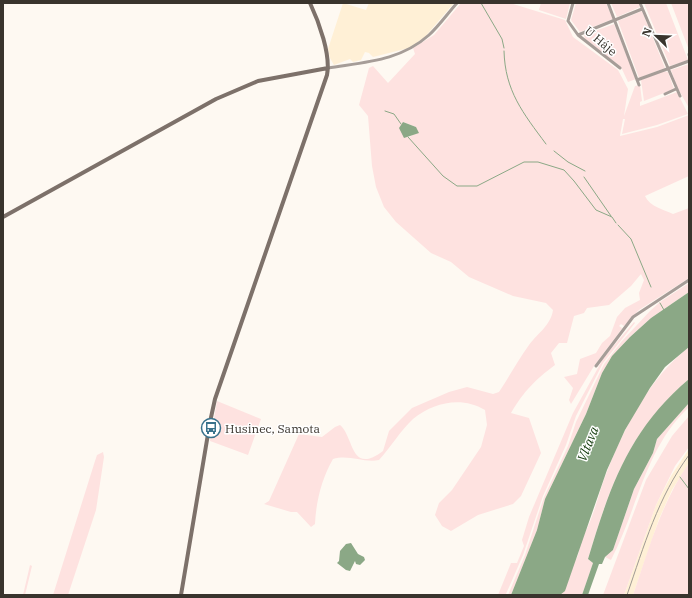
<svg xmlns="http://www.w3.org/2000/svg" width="692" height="598" font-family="'IBM Plex Serif',serif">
<rect width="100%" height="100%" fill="#fef9f2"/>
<path fill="#fff0d6" d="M343,3L366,10L369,3H454L425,37L409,48L373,57L369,53L365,52L361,60L353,62L350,59L334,65L330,58L328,49Z
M689,449V463L672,490L659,519L633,595H624L656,505L671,476Z"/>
<path fill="#fee2e0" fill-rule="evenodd" d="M461,3H510L565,20L573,37L618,70L628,89L624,116L635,86L640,85L642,101L640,102V106L677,92L688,114L657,125L622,134L625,119H623L620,136L657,127L689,115V176L645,196C650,207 663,209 673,214L689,208V278L639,310L624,326L621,324L619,326L622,328L621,330L594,366L571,404L569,400L573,388L564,377L577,374L580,359L596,353L602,343L610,336L617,317L625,308L640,300L639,293L644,280L641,274L631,286L609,305L587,308L584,313L574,316L567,343H559L551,353L555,365C535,380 524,391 511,413L529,418L541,453L521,496L513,504L478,515L451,531L442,526L435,515L439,503L452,490L481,447L487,425L485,410C462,396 434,402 413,419C400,431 391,447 379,460C363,463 349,454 333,459C322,478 316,501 315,524L311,527L297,512H291L264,504L269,501L299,434L322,437L335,427L340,425C354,436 350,476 383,451L389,431L412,408L449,392L467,387L493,394L499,392C509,377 518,360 529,345C538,333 551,325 553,310L546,303L513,296L469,277L451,262L431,253L396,222L384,207L376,187L372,166L368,116L359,105L369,68L373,66L388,83L415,54L413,48L434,35ZM403,122L416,127L414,134L408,138Z
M541,3H570L566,19L539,10Z
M576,3H606L613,19L580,32L571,20Z
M611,3H639L640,7L617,17Z
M644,3H666L688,60L670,66Z
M671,3H689V50Z
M642,11L665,68L639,78L618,21Z
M614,24L636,79L628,82L621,67L585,39L584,35Z
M689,64V108L677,87L671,70Z
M663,71L668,72L674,89L644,101L641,80Z
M689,283V292L651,318L630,337L612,356L602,373L586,414L545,499L537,530L511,595H508L525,555L544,497L568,446L576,422L604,364L622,341L650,311L660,302Z
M634,322L635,323L603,363L576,416L566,445L543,496L523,555L506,594L498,595L511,563H517L524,546L522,540L529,517L573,413L604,357Z
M689,347V379C629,431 610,485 588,559L593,563L582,595H560C570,584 568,575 574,563C575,560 577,558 578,555C580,549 580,540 584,534C595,515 599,490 608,469C626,424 650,378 689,347Z
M217,401L261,419L248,455L210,441Z
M689,403V407C645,448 638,508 611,560L605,557L613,550L634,489L653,453L657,439Z
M689,416V447L675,466L656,505L624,595H603L646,480L672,436Z
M103,452L104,457L96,510L68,595H53L95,461L97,455Z
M689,463V595H633C649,549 661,503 689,463Z
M30,565L32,566L25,595H23Z"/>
<path fill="#8ba886" d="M403,122L416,127L419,133L404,138L399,128Z
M689,292V347L665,367L650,388L625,430L607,470L565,591L560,595H511L537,530L545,499L586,414L602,373L612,356L630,337L651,318Z
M689,379V403L657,439L653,453L634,489L613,550L605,557L602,564H599L588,595H582L593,563L588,559C610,486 629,430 689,379Z
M351,543L358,554L364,557L365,560L360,565L356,564L355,561L350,571L346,570L337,563L339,561L340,551L346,544Z"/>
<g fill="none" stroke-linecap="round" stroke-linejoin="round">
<path stroke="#8ba886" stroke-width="1" d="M481,3L502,39L504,48
M504,51C505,91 523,113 546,144
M385,111L394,114L401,124
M408,137L443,176L457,186H477L524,162H538L564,170L574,181L596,210L612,217L616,223
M554,151L568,162L585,171
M584,177L611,216
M618,225L631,239L651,287
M660,303L664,310
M680,477L689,489"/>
<path stroke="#a69d98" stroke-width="3" d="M573,3L568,21L578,35L620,68
M608,3L639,85
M640,3L680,96
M578,35L642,9
M689,54V55
M328,68C365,62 400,61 429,35C439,26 448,13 457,3
M637,80L689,61
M665,94L676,89
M596,366L633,317L689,280"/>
<path stroke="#7d716a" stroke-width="4" d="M3,217L216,99L258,81L328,68
M181,595L210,422L215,399L327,75C331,55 319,22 310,3"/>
<path stroke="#9f9a93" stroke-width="1" d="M627,595C644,546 658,497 689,455"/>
</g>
<defs>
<g id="bus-ring" transform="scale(1)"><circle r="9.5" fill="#fff" stroke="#39728c" stroke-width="1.5"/><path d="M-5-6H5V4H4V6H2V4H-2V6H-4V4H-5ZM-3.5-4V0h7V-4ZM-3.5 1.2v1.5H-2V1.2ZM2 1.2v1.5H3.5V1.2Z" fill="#39728c"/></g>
</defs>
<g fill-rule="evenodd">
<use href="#bus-ring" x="211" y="428"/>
</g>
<g text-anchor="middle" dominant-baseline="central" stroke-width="3" stroke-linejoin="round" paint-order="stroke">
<g font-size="12" fill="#39342d" stroke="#fff">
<text transform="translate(601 41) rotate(40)">U Háje</text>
</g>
<g font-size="12" fill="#39342d" stroke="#fff" text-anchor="start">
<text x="225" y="428">Husinec, Samota</text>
</g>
<g font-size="13" font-style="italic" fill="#0d3606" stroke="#fff">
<text transform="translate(588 444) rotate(-68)">Vltava</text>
</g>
</g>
<rect width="692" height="598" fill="none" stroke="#39342d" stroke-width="8"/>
<g transform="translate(656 36) rotate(293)" stroke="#ffffff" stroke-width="3" paint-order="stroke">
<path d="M0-3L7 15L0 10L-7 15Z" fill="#39342d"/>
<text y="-6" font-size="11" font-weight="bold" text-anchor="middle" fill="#39342d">N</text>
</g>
</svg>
